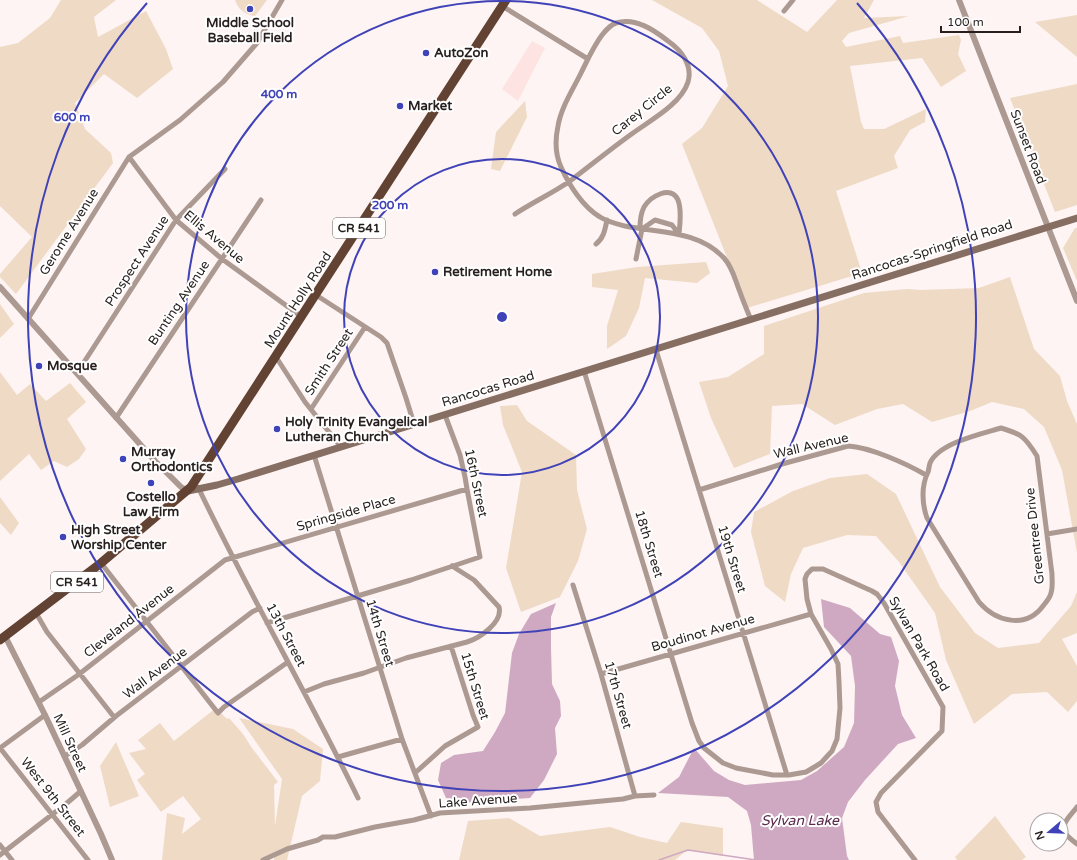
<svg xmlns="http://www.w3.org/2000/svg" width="1077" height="860" font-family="'Varela Round',sans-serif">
<rect width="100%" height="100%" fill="#fdf4f3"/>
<path fill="#fde4e2" d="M532,41L545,48L518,101L502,89Z"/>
<path fill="#efdac5" d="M61,0H116L94,17L98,37L146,11L166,49L173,69L137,98L104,74L75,103L85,129L111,153L113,163L16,294L0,277V274L32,237L0,206V47L18,43L50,18Z
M235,0H267L255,16C245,15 238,9 235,0Z
M652,0H757L807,32L837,0H874L864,18L909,16L849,33L842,41L846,47L900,36L903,43L959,35L961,40L958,54L966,71L941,87L922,58L850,66L861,122L864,129H884L926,109L925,122L910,130L894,156L898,168L836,191L862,273L747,308L682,144L702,128L728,86L719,51L702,28Z
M1077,15V57L1035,22Z
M1077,84V205L1055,212L1010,98Z
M525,101L527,117L500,171L491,169L496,132Z
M1075,228H1077V281L1063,248Z
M706,262L710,273L697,283L645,278L639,308L626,336L607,349V326L618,290L592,287V274L637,267Z
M1010,277L1034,349L1060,376L1067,401L1077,424V553L1062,470L1044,427L1024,409L992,402L970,411L932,422L903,404L877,409L835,425L802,404L772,406L770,454L734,468L711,418L699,382L728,377L764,354V326L864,293L907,289L921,290L979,288Z
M0,304L14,324L0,338Z
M0,372L17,395L30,384L46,401L70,383L86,402L67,419L86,449L79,459L67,467L54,461L41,470L29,454L0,481Z
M517,405L527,421L576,455L577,490L587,529L578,561L560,597L521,612L506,568L522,472L503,425L500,406Z
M867,474L896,494L940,587L975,633L998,648L1039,643L1071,606L1077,592V633L1062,639L1077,666V701L1068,712L1047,692L1012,694L974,724L946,660L935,613L899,562L876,536L847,535L803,548L791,574L785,602L765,586L751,532L754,512L793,491L830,478Z
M0,497L19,523L11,535L0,523Z
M216,708L227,719L229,718L243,734L252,748L278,782L274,785L275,826L282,779L239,718L293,729L323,749L320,781L302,796L287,860H274V855L263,860H162L167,813L185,818L182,834L201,819L183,796L161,812L137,780L145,774L129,753L146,749L138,740L160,723L174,741Z
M116,742L139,796L110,807L100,766Z
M995,816L1026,857L1022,860H957L955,857Z
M509,818L540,836L610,827L640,837L667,843L681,822L723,828V856L687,850L675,860H459L468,821Z"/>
<path fill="#cfa9c1" d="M821,599L850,608L880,634L891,637L899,661L895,686L902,715L916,738L898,744L865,780L848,802L842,818L847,856L849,860H754L751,825L747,811L728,797L658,793L679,777L694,748L714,771L729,780L745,785L801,780L817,771L844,747L854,723L855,686L851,656L824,627Z
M556,603L551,617V648L552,684L560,701L561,716L555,728L557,754L544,780L530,798L460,803L446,798L438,780L441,763L454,755L483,751L495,732L505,713L512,653L519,634L531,614Z"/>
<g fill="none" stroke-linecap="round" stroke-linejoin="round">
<path stroke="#cfa9c1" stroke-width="1.5" d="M659,860L688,850L756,860"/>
<path stroke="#ac9a92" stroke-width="5" d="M502,6L588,59
M784,11L793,0
M129,157L176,220L222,259L302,317
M515,214C533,202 553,193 570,181C591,165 612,148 633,133C651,120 681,104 688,82C693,65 681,50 668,41C654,30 635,17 616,23C610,25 606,30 602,35C593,47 587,61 580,75C572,91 561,108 558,126C555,140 555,154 561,167C569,185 583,207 600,217C608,222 617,224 625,226C659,233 698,230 724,258C733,268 735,280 740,292C743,301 747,310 751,320
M640,228C640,221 641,213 644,207C650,197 671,184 678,200C682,210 680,224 679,234
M596,244C604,238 605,229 607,220
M636,259L642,229L655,220L672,225L679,234
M316,295L381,337L387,343L406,398L414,424
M28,319L129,157L180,120L223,82L257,43L282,0
M656,350L787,775
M276,357L305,402L341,447
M584,371L692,723L699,741L704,748L723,763L736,768L773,775H789L806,772L821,763L832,751L837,739L840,708L839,682L838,664L831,649L811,614L807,599L805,579L807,574L812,569H823L872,591L877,594L884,603L943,707L942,731L881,793L876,802L878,812L915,860
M77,373L176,220L225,169
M311,409L365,327
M116,418L261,200
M1001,428C1022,434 1025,437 1037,456L1052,574C1052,580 1053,587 1051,593C1050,598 1046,602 1043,606C1026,629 996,622 979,602L927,518C922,504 921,486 928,472C929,469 929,466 930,463C939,443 981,434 1001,428Z
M314,455L402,739L431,816
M198,487C248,592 307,693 358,798
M699,490L782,464L848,446C870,447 907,464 926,475
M1047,534L1077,529
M101,563L218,713L224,707L288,662
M573,585L601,674L635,796
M36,613L47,632L114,717
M267,623L411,580L480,557L467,489L465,477L460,455L445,415
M601,674L811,614
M304,692L324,684L364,673L406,658L467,642C480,638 503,622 499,607L474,580L452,566
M39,702L78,675L225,560L467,489
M0,748L88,860
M0,748L45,715
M65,756L82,745L116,716L252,612L260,608
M338,757L402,739
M415,773L445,746L478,727L473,715L451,646
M1077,807C1072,814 1060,824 1065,833C1068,837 1073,841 1077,844
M0,845L12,860
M0,855L67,803L81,791
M263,860L287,849L318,840L323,837H335L375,827L414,820L440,813L530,808L623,799L635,796L654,795"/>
<path stroke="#ac9a92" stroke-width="6" d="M959,0L1077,301
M0,287L155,461L181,487L188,491
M5,636L45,715L101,834L112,860"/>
<path stroke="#876e62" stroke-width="7" d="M188,491L217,485L238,479L1077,218"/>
<path stroke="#624233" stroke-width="9" d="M0,640L101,563L191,487L506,0"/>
</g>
<g fill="none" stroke="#4042b7" stroke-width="2">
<circle cx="502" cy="317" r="158"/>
<circle cx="502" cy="317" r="316"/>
<path d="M857 3A474 474 0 1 1 147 3"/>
</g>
<g fill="#4042b7" stroke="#fff" stroke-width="1.5">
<circle cx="250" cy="9" r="4"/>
<circle cx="426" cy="53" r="4"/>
<circle cx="400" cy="106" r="4"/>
<circle cx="435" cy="272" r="4"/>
<circle cx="39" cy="366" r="4"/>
<circle cx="277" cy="429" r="4"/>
<circle cx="123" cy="459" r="4"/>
<circle cx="151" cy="483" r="4"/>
<circle cx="63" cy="537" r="4"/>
</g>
<g text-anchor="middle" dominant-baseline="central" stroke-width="4" stroke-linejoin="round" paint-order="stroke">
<g fill="#fff" stroke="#686262" stroke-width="1">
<rect x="333" y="218" width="52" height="20" rx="3"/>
<rect x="51" y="572" width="52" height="20" rx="3"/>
</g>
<g font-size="12" font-weight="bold" fill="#271f1e">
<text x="359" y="228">CR 541</text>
<text x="77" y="582">CR 541</text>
</g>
<g font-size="13" font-weight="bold" fill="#271f1e" stroke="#fff" text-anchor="start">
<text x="250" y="23" text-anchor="middle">Middle School<tspan x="250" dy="15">Baseball Field</tspan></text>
<text x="434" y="53">AutoZon</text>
<text x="408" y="106">Market</text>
<text x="443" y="272">Retirement Home</text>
<text x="47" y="366">Mosque</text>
<text x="285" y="422">Holy Trinity Evangelical<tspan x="285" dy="15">Lutheran Church</tspan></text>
<text x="131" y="452">Murray<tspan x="131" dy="15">Orthodontics</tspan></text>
<text x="151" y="497" text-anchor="middle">Costello<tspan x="151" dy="15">Law Firm</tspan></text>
<text x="71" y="530">High Street<tspan x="71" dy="15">Worship Center</tspan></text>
</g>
<g font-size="13" fill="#271f1e" stroke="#fff">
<text transform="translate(642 110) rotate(-39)">Carey Circle</text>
<text transform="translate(1028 147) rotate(69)">Sunset Road</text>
<text transform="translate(69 232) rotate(-58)">Gerome Avenue</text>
<text transform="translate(214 237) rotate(40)">Ellis Avenue</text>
<text transform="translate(932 250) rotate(-18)">Rancocas-Springfield Road</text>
<text transform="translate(137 261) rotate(-57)">Prospect Avenue</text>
<text transform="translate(298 300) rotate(-57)">Mount Holly Road</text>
<text transform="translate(179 303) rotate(-56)">Bunting Avenue</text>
<text transform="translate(329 362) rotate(-57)">Smith Street</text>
<text transform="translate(488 389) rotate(-17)">Rancocas Road</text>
<text transform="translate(811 446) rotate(-13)">Wall Avenue</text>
<text transform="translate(476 483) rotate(78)">16th Street</text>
<text transform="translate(346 513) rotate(-16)">Springside Place</text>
<text transform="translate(1035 536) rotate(-96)">Greentree Drive</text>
<text transform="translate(649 544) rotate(73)">18th Street</text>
<text transform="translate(732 559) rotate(73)">19th Street</text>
<text transform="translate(129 621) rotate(-38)">Cleveland Avenue</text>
<text transform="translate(380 633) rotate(73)">14th Street</text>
<text transform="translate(703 633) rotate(-16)">Boudinot Avenue</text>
<text transform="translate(286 635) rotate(62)">13th Street</text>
<text transform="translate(919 644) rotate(60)">Sylvan Park Road</text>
<text transform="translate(155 673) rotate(-37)">Wall Avenue</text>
<text transform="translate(475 686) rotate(73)">15th Street</text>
<text transform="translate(618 695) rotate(74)">17th Street</text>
<text transform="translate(70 743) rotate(65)">Mill Street</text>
<text transform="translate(53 797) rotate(52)">West 9th Street</text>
<text transform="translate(478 801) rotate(-4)">Lake Avenue</text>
</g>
<g font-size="14" font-style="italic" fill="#5b2a4c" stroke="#fff">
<text x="800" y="820">Sylvan Lake</text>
</g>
</g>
<circle cx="502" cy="317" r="6" fill="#4042b7" stroke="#fff" stroke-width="2"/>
<g font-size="12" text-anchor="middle" font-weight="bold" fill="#4042b7" stroke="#fff" stroke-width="4" stroke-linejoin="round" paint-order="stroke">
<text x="279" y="98">400 m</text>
<text x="72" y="121">600 m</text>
<text x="390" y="209">200 m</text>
</g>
<g transform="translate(1049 832) rotate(251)"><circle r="19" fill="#ffffff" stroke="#a9a5a5"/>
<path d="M0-3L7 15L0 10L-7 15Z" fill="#4042b7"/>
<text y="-6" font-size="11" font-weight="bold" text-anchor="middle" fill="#271f1e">N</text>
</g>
<path d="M941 26v6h79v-6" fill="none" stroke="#271f1e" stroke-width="2"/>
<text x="947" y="26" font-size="12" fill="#271f1e" stroke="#ffffff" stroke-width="3" paint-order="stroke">100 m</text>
</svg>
